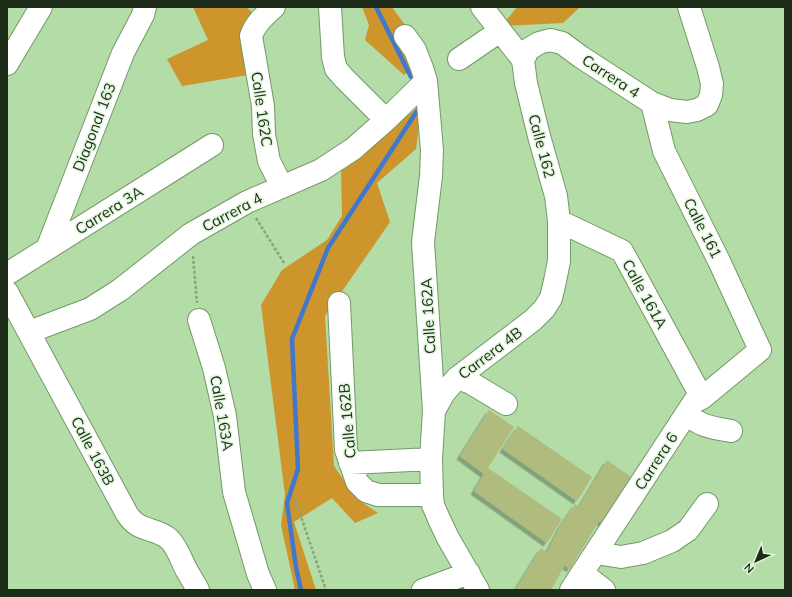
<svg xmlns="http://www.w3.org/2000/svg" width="792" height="597" font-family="Mulish,sans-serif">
<defs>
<filter id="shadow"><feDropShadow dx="-3.5" dy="3.5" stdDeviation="0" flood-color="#0004"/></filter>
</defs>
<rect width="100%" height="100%" fill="#b3dca6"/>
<path fill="#cd952c" d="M193,7H246L252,12L248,20V75L182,86L167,59L208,40Z
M362,7H392L405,25L395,34L414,68L404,75L365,40L369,25Z
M517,7H578L579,8L563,23L502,26Z
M422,104L416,149L377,183L390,222L325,316L334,466L357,499L378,513L355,523L332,498L294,522L316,590H295L281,525L285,495L261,305L282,270L327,240L342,216L341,168Z"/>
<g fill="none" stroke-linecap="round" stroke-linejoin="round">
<path stroke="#3f78cd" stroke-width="4.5" d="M376,7L411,77
M301,590L296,567L287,503L298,469L292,339L328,248L417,111"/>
</g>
<path fill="#afbc7e" filter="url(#shadow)" d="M489,410L514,427L488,468L562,519L547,543L474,491L484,474L460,456Z
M518,426L592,477L577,501L503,449Z
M607,460L631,477L603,524L599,521L570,569L565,565L551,590H515L541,548L547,552L560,527L575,504L579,507Z"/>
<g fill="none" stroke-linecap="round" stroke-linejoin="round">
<g stroke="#739967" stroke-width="24">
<path id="minor" d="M274,7C264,16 255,24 251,36L263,106L264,134L269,161L282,187
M330,7L333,57L336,69L344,78L386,120
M405,36L415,50L422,68L426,81L432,150L431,176L423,242L434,411L431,459L432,495L433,505L439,519L448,538L478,590
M459,59L500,31
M523,60L529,49L539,43L550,40L562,43L581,57L652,103L670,110L687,112L697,110L707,105L711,95L712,84L708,67L689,7
M7,64L41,7
M559,221L622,251L702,398
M47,249L123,53L143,15L145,7
M7,274L212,145
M7,292L127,514C139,533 155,527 169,539C177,546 182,562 187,571C191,578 195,584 198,590
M339,303L346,450L357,482L366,491L378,495H432
M199,320L214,368L225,416L234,492L258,574L265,590
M29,332L90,309L120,290L191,234L247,202L321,170L353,149L386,120L426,81
M457,378L471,383L506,404
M434,411L444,393L457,378L533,320L544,309L551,298L555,281L559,261V221L556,196L539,136L526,83L523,60L482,7
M687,413C699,427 715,428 731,431
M350,463L431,459
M596,553L621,557L643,553L672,541L688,530L707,504
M582,573L604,590
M423,590L469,573
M571,590L694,402L702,398L760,350L719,261L664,151L652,103"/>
</g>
<path stroke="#85a67a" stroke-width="2.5" stroke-dasharray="3 2" stroke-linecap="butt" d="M256,218L284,263
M193,256L197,303
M295,499L326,590"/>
<use href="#minor" stroke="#fff" stroke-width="22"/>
</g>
<g text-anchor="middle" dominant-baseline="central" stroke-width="3" stroke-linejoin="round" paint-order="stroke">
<g font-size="15" fill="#1b2b17" stroke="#e1f6db">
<text transform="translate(611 76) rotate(33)">Carrera 4</text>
<text transform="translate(262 109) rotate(82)">Calle 162C</text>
<text transform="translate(94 127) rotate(-69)">Diagonal 163</text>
<text transform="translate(542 146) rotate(75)">Calle 162</text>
<text transform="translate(109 210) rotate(-32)">Carrera 3A</text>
<text transform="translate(232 212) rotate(-28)">Carrera 4</text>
<text transform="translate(703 228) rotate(63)">Calle 161</text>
<text transform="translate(645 294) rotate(61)">Calle 161A</text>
<text transform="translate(428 316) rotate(-93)">Calle 162A</text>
<text transform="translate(490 353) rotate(-37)">Carrera 4B</text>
<text transform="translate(222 413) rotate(80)">Calle 163A</text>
<text transform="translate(347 421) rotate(-95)">Calle 162B</text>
<text transform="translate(93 451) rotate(62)">Calle 163B</text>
<text transform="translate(656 461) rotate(-57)">Carrera 6</text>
</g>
</g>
<rect width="792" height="597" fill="none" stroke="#1b2b17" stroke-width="16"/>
<g transform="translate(756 561) rotate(224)" stroke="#e1f6db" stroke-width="3" paint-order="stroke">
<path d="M0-3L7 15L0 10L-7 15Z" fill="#1b2b17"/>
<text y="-6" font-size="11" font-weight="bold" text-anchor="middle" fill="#1b2b17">N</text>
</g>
</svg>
